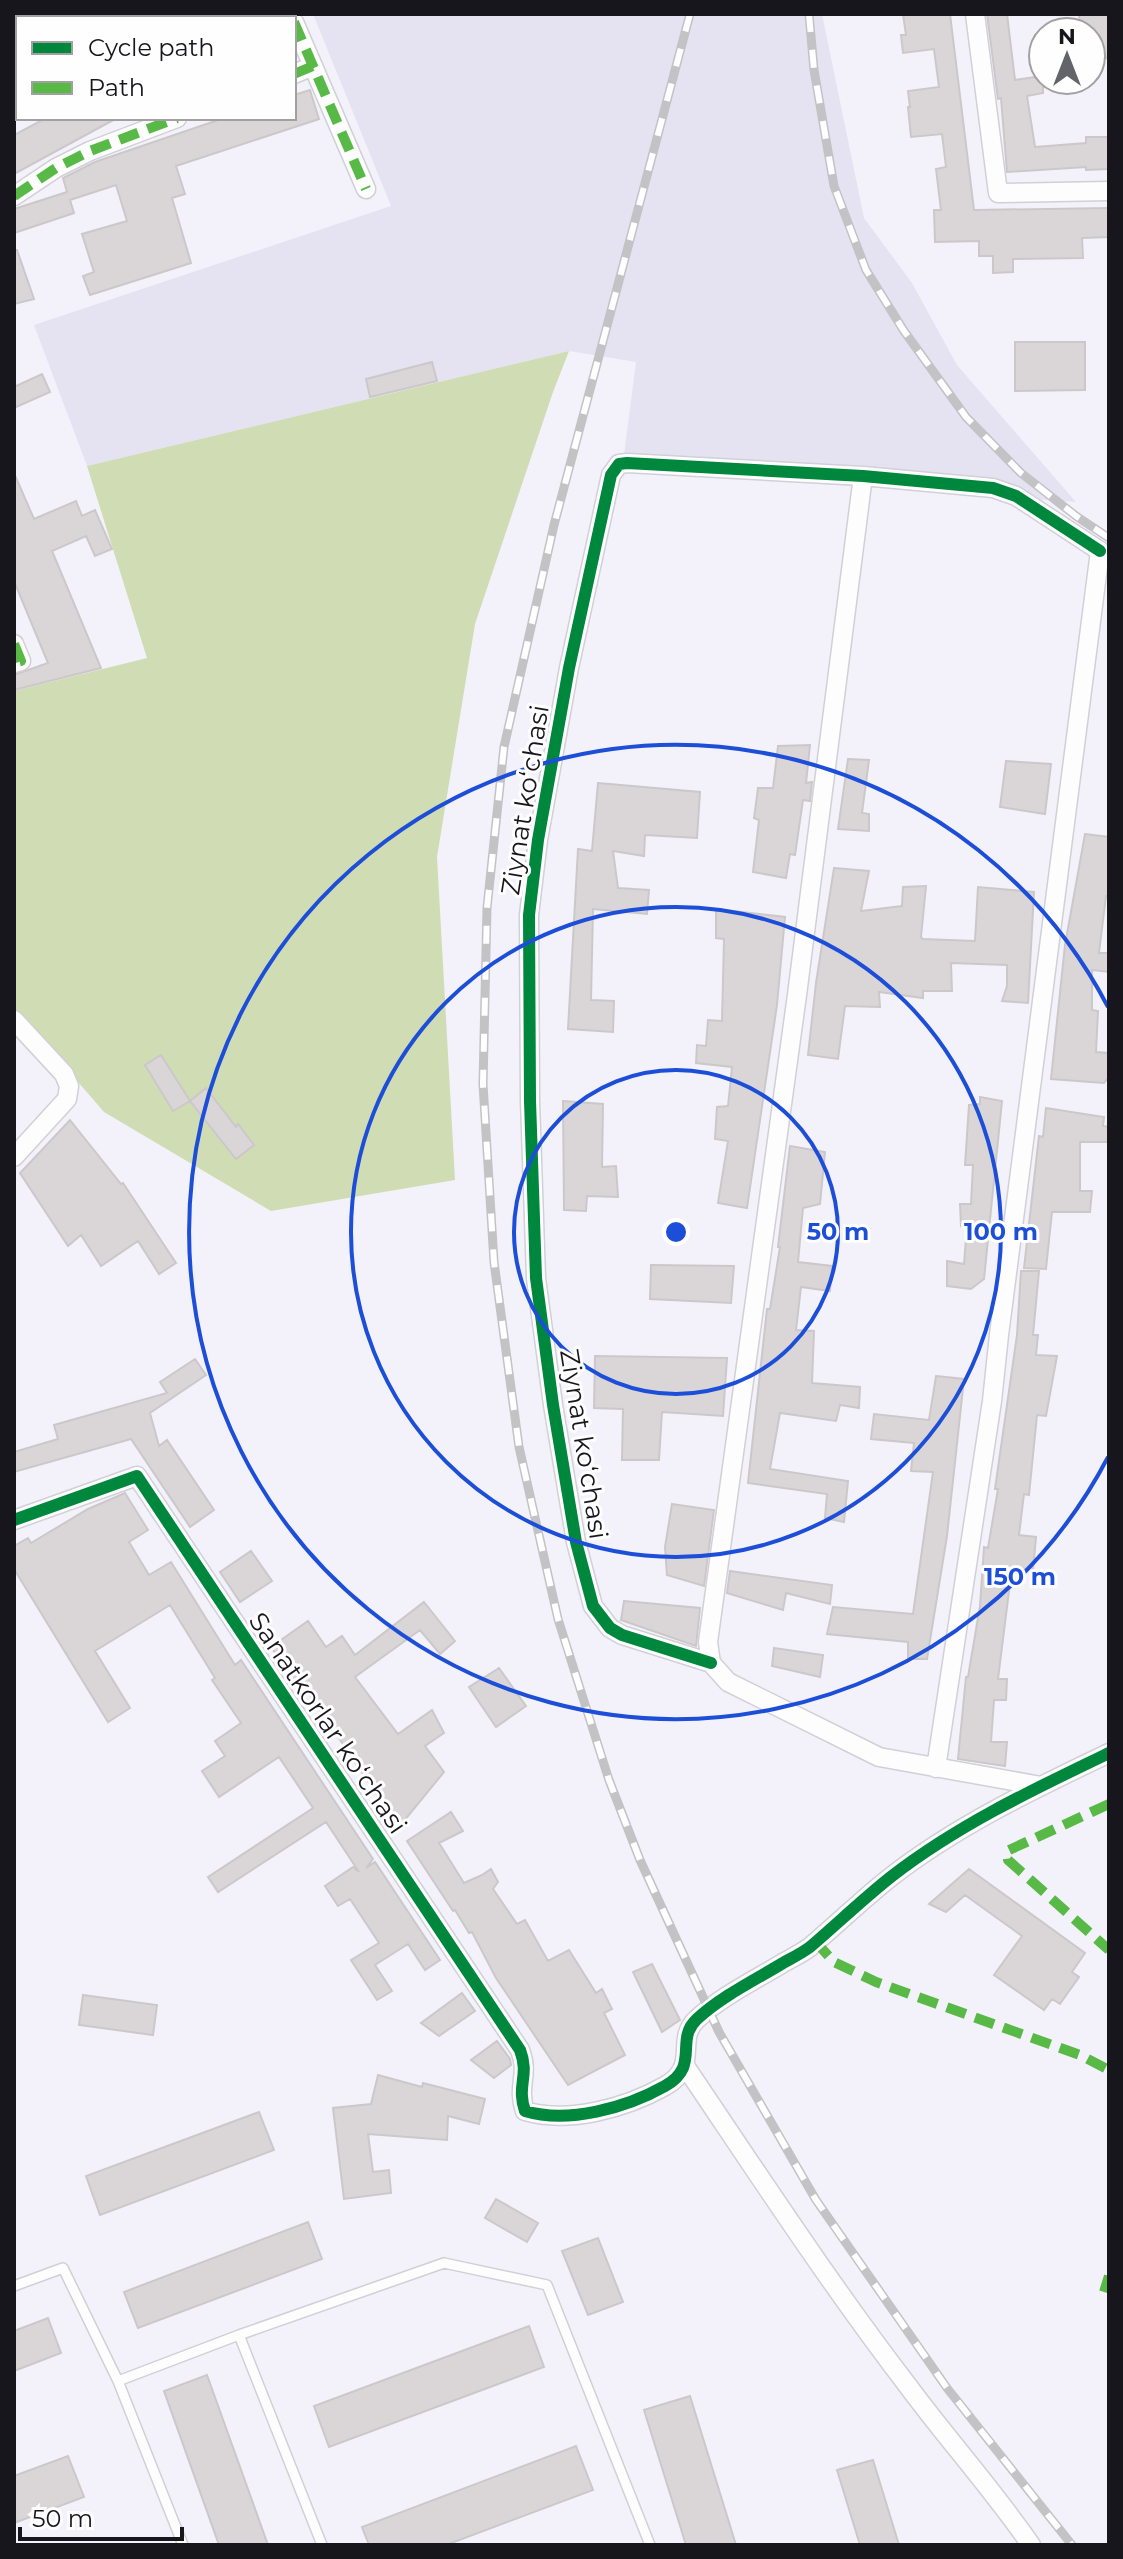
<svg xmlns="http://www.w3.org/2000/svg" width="1123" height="2559" font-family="Montserrat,sans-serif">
<rect width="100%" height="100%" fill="#f3f2fa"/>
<path fill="#e5e3f2" d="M313,14H822L864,218L912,283L957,365L1076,502L622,470L636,362L569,351L87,466L34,325L391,206Z"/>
<path fill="#d0dcb4" d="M569,351L553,392L475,624L437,857L455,1180L271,1211L104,1112L14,1008V691L147,658L87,466Z"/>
<path fill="#dad6d8" stroke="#ccc8ca" stroke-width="2" d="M903,14H950L974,210L1109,208V237L1082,238L1083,258L1013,259V272L993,273V256H979V241L935,242L934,210H941L936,169L946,167L942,134L911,137L908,107H910L908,91L939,87L934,49L903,53L901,35H906Z
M987,14H1007L1015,80L1043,76V93L1027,96L1035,147L1086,143V137H1109V169L1086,170V167L1007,172L1001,98L998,99Z
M1079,14H1109V58L1091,59V32H1080Z
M310,90L319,119L176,166L185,194L172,198L191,263L90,295L83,276L94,272L82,234L127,221L116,185L70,200L74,213L14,233V209L67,192L63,178L95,162L224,118H294V95Z
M46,118H117L14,174V135Z
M14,250H17L34,299L14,304Z
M1015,342H1085V390L1015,391Z
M432,362L437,381L370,397L366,379Z
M42,374L50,392L14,408V387Z
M14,473L34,519L76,501L82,516L95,510L112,549L95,556L86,536L52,551L101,668L14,690V675L48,663L14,581Z
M810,745L806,783L812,782L810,801L803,800L795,855L790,854L786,878L753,872L759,820L754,818L758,788H773L778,746Z
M848,759L869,760L862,813L869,814V831L838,829Z
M1006,761L1051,764L1045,814L1000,807Z
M598,783L700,792L697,838L645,835L644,856L613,851L618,888L649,890L647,914L593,909L591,1000L614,1001L613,1032L568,1029L578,849L592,851Z
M1085,834L1109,837V896H1106L1099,953H1109V972L1092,970V1010L1098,1011L1096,1052L1109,1053V1077L1104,1083L1051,1079L1065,945Z
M834,868L869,871L861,911L902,906L903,887L926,886L921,937L923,939L975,941L978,887L1034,892L1028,1003L1002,1001L1007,986V965L951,963L952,991H923V998L879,992L880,1007L845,1006L838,1059L808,1055L816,983Z
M716,909L785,917L777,1005L747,1208L718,1203L728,1141L715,1139L717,1107L728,1106L732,1067L696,1063L697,1045L706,1046L708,1020L722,1021L724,939L716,938Z
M161,1055L190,1101L173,1111L145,1065Z
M206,1088L236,1127L238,1124L254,1145L236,1159L190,1101Z
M980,1097L1002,1101L984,1279L971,1289L947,1286V1261L964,1264L967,1225L961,1226L960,1204H971L973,1165H965L969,1105L980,1104Z
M563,1101L603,1104L602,1167L616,1166L618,1197L587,1196L586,1211L564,1210Z
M1046,1108L1104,1117L1103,1126L1109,1127V1142H1080V1191H1092L1090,1212H1052L1046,1269L1024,1268L1039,1136L1043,1137Z
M70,1120L121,1184L123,1183L176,1263L159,1274L138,1241L101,1266L81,1235L68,1246L20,1173Z
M790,1146L825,1152L820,1204L803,1208L798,1262L832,1266L830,1291L801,1287L796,1330L814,1331L812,1383L860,1387L859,1408L840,1405L836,1421L780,1413L770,1469L848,1481L844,1522L825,1518L827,1494L748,1483L767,1309H770L780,1247H778Z
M651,1265L734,1266L731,1303L650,1299Z
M1021,1271H1039L1033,1335H1038L1036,1355L1057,1356L1046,1416L1037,1415L1029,1495L1024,1494L1019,1535L1036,1537L1033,1570L1012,1567L998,1679H1007L1006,1700H994L991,1742H1007L1005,1766L958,1759L966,1677H968L980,1606L984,1547L988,1548L998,1489H995L1017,1335Z
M595,1356L727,1358L723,1416L662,1412L659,1460H622L623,1409L594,1408Z
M195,1359L206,1375L150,1413L159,1446L167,1440L214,1510L190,1527L131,1439L14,1472V1452L58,1439L54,1425L167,1393L160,1382Z
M936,1376L964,1379L947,1536L927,1659H908V1642L827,1634L833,1607L913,1614L933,1472L911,1471L914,1443L871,1439L874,1414L929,1420Z
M125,1493L148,1530L129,1542L149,1575L171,1562L235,1665L241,1660L373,1859L366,1868L375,1862L440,1960L425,1970L408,1944L375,1965L392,1991L377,2000L351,1960L379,1943L350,1899L338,1906L325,1886L353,1867L359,1872L326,1822L218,1892L208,1877L313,1808L279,1757L219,1797L202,1771L225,1756L215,1741L241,1723L212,1680L215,1678L170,1605L95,1651L130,1708L108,1722L14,1569V1546L28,1538L31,1543L88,1509Z
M672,1504L714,1510L704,1586L667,1575L665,1547Z
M251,1551L272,1581L240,1602L220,1572Z
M730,1571L832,1585L830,1604L786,1593L783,1610L727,1593Z
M624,1601L700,1608L696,1646L621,1620Z
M424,1602L455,1641L440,1654L420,1630L355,1677L398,1734L432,1710L444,1733L425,1746L444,1772L399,1827L301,1682L297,1684L271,1647L308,1621L326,1647L342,1636L355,1655Z
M774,1648L823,1655L820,1677L772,1666Z
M499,1668L526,1706L496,1727L469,1687Z
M451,1812L463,1831L439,1843L464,1883L482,1875L491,1869L498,1882L493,1889L517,1924L525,1920L548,1961L569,1950L596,1993L602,1989L612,2009L604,2013L625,2055L568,2085L496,1978L472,1932L469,1933L455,1910L453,1911L407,1841Z
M969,1869L1085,1953L1072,1972L1079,1977L1060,2004L1052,1999L1044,2010L994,1975L1022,1936L965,1895L946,1912L929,1904Z
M652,1964L680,2020L662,2032L633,1972Z
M462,1993L475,2011L439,2036L421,2023Z
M83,1995L157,2005L153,2035L79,2025Z
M497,2041L510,2059L511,2065L494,2078L471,2060Z
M378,2075L422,2087L423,2083L485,2099L479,2124L448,2116L447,2140L368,2134L373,2172L389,2170L391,2193L344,2199L333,2108L371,2104Z
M259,2112L274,2150L100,2215L86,2176Z
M496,2199L538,2223L527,2242L485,2218Z
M308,2222L322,2259L138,2328L124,2292Z
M598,2238L623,2302L588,2315L562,2251Z
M48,2318L61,2353L14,2371V2331Z
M529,2326L544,2367L329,2447L314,2406Z
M207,2375L268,2545H219L164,2391Z
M690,2396L736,2545H686L644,2410Z
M576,2446L593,2490L446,2545H369L362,2527Z
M68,2456L84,2497L14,2523V2476Z
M873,2460L899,2545H860L837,2470Z"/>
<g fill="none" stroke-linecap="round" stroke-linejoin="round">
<g stroke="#d1d0d6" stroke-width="12">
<path id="lane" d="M14,2286L63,2268L118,2381
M183,2545L118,2381L239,2335
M322,2545L239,2335L444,2263L547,2285L650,2545"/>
</g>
<g stroke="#d1d0d6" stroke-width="21">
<path id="street" d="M975,14L998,193L1109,191
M294,22L366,189
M294,74L313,66
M14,196L56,168L90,151L177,118
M863,476L797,995L708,1642L711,1663L728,1682L879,1757L1041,1786
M14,644L21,661L14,663
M14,1020L64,1074L69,1086L67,1099L14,1157
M14,1520L137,1476L520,2050C530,2076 516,2085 525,2111C568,2124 626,2108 665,2086C701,2066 674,2040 697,2019C722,1996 755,1980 783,1963C792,1958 802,1953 810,1947C837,1924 864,1898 892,1876C958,1825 1034,1789 1109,1753
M711,1663L622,1635L610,1628L593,1606L576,1542L553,1405L536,1278L530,1101L529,915L538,840L569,668L611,475L619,464L627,463L863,476L993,488L1016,496L1100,551
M936,1768L992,1401L999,1335L1100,551
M685,2066C758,2174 829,2283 908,2386C948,2440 993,2490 1031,2545"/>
</g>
<use href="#lane" stroke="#fdfdfe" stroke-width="9"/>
<use href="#street" stroke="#fdfdfe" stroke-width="18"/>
<g stroke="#c3c2c5" stroke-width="9">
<path id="rail" d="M690,14L554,525L504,747L487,908L483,1084L494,1262L519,1447L558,1619L609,1780L640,1860L719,2032L816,2200L947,2388L1072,2545
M809,14L814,70L834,186L866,270L904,331L966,417L1021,473L1076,516L1109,538"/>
</g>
<use href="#rail" stroke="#fefefe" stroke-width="6" stroke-dasharray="18" stroke-linecap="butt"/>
<path stroke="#58b947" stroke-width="10" stroke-dasharray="20 10" stroke-linecap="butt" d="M294,22L366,189
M294,74L313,66
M14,196L56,168L90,151L177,118
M14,644L21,661L14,663
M1109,1804L1007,1851L1008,1860L1109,1950
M815,1941L834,1962L876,1982L1080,2055L1109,2070
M1104,2292L1109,2276"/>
<g stroke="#fefefe" stroke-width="17">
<path id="cycleway" d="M14,1520L137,1476L520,2050C530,2076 516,2085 525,2111C568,2124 626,2108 665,2086C701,2066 674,2040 697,2019C722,1996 755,1980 783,1963C792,1958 802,1953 810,1947C837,1924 864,1898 892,1876C958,1825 1034,1789 1109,1753
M711,1663L622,1635L610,1628L593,1606L576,1542L553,1405L536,1278L530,1101L529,915L538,840L569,668L611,475L619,464L627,463L863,476L993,488L1016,496L1100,551"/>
</g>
<use href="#cycleway" stroke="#00873e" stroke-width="12"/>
</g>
<g fill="none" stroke="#1d4ed8" stroke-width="4">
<circle cx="676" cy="1232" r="162"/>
<circle cx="676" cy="1232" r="325"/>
<path d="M1108 1457A487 487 0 1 1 1108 1007"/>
</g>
<g text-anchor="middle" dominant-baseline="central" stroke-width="6" stroke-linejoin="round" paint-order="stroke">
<g font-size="26" fill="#16161c" stroke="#fefefe">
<text transform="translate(525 800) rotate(-81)">Ziynat koʻchasi</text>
<text transform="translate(584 1444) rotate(81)">Ziynat koʻchasi</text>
<text transform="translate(328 1723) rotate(56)">Sanatkorlar koʻchasi</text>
</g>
</g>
<circle cx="676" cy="1232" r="12" fill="#1d4ed8" stroke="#fefefe" stroke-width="4"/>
<g font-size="24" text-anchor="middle" font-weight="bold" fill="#1d4ed8" stroke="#fefefe" stroke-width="6" stroke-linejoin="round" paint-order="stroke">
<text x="838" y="1240">50 m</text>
<text x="1001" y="1240">100 m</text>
<text x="1020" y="1585">150 m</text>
</g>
<rect width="1123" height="2559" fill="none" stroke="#16161c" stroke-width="32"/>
<rect x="16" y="16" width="280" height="104" fill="#fefefe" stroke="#a1a1a4" stroke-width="2"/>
<rect x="32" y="42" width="40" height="12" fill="#00873e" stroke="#a1a1a4" stroke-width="2"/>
<text x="88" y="56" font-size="24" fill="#16161c">Cycle path</text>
<rect x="32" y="82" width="40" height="12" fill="#58b947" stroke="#a1a1a4" stroke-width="2"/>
<text x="88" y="96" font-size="24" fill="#16161c">Path</text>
<g transform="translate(1067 56)"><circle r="38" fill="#fefefe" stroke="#a1a1a4" stroke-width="2"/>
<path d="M0-6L14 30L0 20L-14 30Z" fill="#63636a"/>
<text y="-12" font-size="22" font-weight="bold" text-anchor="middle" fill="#16161c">N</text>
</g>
<path d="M20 2527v12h162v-12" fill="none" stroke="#16161c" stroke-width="4"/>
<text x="32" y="2527" font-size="24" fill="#16161c" stroke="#fefefe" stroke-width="6" paint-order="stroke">50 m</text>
</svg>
